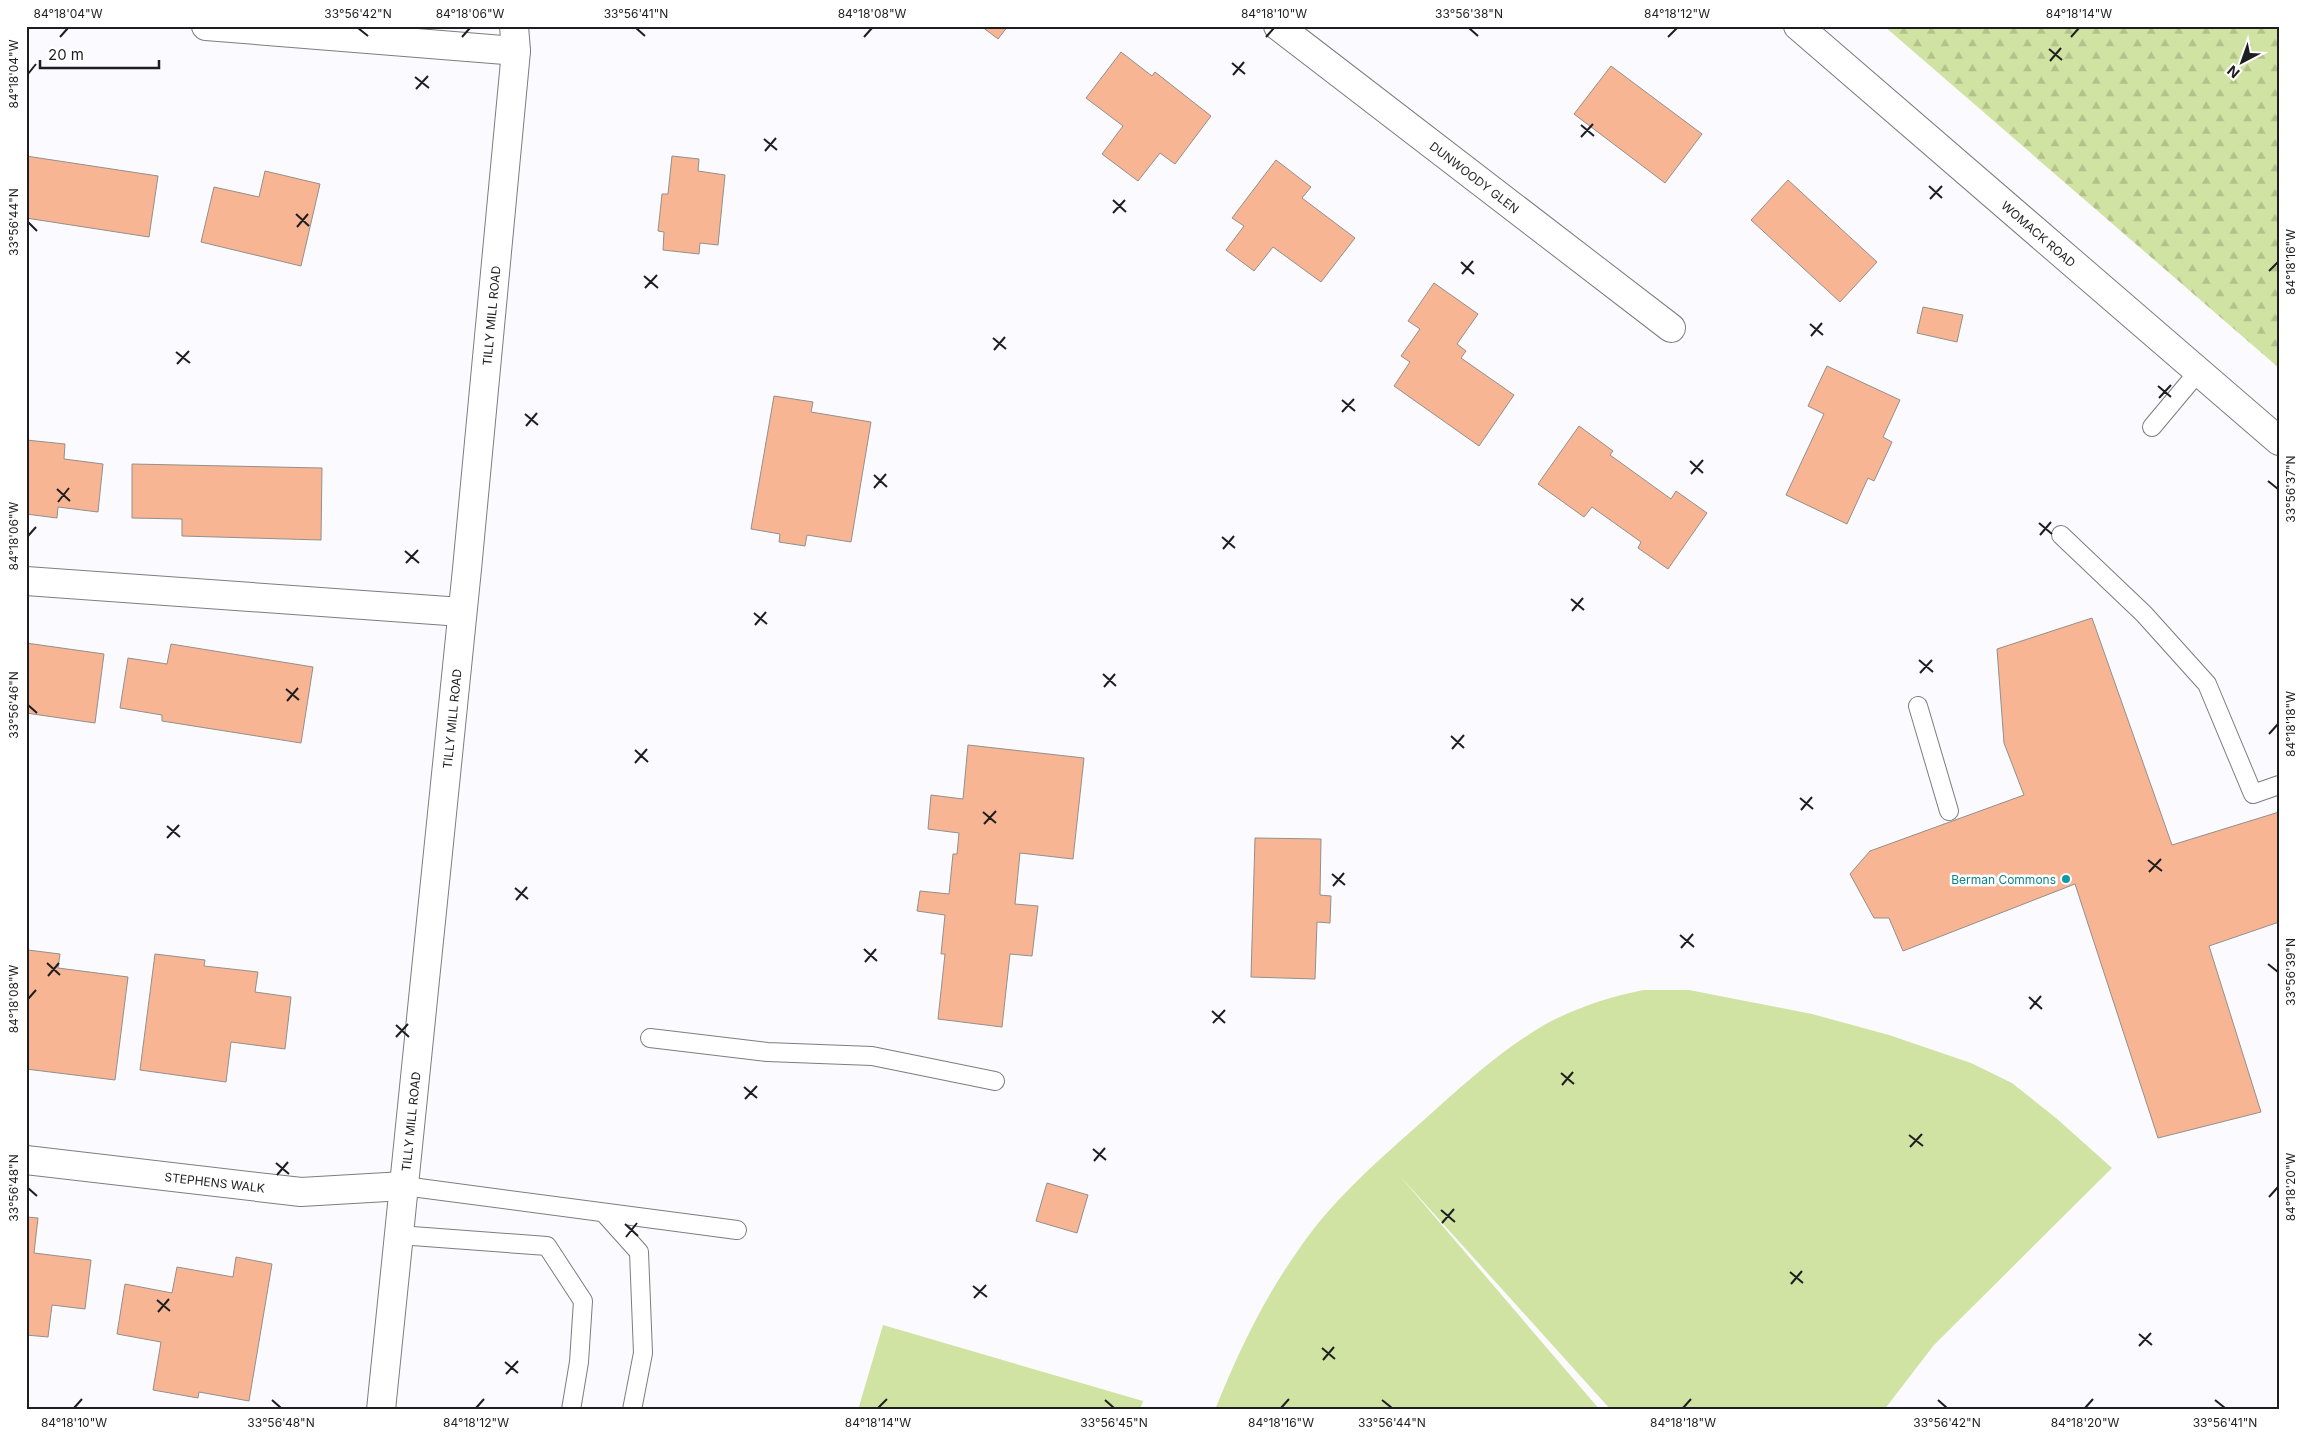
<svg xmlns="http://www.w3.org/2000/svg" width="2305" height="1436" font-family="Inter,sans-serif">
<defs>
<pattern id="forest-firs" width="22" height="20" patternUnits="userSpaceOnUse" patternTransform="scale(1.25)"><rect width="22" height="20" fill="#d1e3a2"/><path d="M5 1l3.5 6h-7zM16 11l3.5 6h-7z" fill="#b3c28b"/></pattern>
</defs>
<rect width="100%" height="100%" fill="#fafaff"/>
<path fill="url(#forest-firs)" d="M1884,26H2279V368Z"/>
<path fill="#d1e3a2" d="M1643,990H1689L1812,1014L1889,1035L1971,1063L2012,1083L2056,1118L2112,1168L1934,1345L1884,1410H1611L1399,1175L1600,1410H1215C1237,1354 1264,1298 1299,1249C1333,1199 1380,1159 1425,1119C1463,1085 1500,1051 1544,1025C1575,1008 1609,997 1643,990Z
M883,1325L1143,1401L1140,1410H858Z"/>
<path fill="#f8b593" stroke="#938f8c" d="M981,26H1008L998,39Z
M1121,52L1152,76L1155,72L1211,116L1175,164L1160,153L1138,181L1102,154L1123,126L1086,98Z
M1611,66L1702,134L1665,183L1574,114Z
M26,156L158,176L149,237L26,218Z
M672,156L699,159L698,171L725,175L718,245L700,243L699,254L663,250L664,232L658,231L662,194H668Z
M1276,160L1311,187L1302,198L1355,238L1321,282L1273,247L1254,271L1226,250L1244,226L1232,218Z
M265,171L320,184L301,266L201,242L214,187L259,197Z
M1788,180L1877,262L1840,302L1751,220Z
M1434,283L1478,314L1457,344L1466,351L1461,358L1514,395L1479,446L1394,386L1410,362L1401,356L1420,329L1408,321Z
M1923,307L1963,315L1957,342L1917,333Z
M1827,366L1900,400L1883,437L1892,442L1874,481L1868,478L1847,524L1786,495L1824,414L1808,406Z
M774,396L813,402L811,412L871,422L851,542L807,535L805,546L779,542L780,534L751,529Z
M1579,426L1613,451L1610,455L1671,499L1676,491L1707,513L1668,569L1638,548L1641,542L1592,507L1584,517L1538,484Z
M26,440L65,444L64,459L103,464L98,512L58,507L57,518L26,514Z
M132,464L322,468L321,540L182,536V519L132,518Z
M2092,618L2172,845L2279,812V922L2209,946L2261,1112L2158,1138L2075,884L1903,951L1889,918H1874L1850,874L1870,851L2024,795L2004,743L1997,649Z
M26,643L104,654L95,723L26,713Z
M171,644L313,667L301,743L162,721V715L120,708L128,658L167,664Z
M968,745L1084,758L1073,859L1020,853L1015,904L1038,906L1032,956L1010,954L1002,1027L938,1019L945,954H941L945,915L917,911L920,891L949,894L953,854H957L959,833L928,829L931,795L963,799Z
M1255,838L1321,839L1320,895L1331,896L1330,923L1317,922L1315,979L1251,977Z
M28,950L60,954L58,968L128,977L115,1080L26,1069V966Z
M155,954L205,960L204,966L258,972L255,992L291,997L285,1049L231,1042L226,1082L140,1070Z
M1047,1183L1088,1195L1077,1233L1036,1221Z
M26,1217L38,1218L34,1253L91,1260L85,1309L52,1305L48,1337L26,1335Z
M236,1257L272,1264L249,1401L199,1392L198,1398L153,1390L161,1342L117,1334L125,1284L172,1293L177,1267L233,1277Z"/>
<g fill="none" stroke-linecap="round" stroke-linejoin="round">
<g stroke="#7d7d81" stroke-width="20">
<path id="service" d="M2152,427L2198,372
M2061,535L2144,614L2207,684L2253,794L2279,785
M1918,706L1949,811
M650,1038L767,1052L872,1056L995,1081
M404,1186L737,1230
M604,1213L639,1252L643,1353L632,1410
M399,1235L547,1246L583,1301L579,1362L571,1410"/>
</g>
<g stroke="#7d7d81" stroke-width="30">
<g id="minor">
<path d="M206,26L516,51"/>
<path id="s1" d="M1278,26L1671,328"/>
<path d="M26,581L462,612"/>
<path id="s2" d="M26,1160L301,1192L404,1186"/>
</g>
</g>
<g stroke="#7d7d81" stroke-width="30">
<g id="tertiary">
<path id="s3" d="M1798,26L2279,441"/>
<path id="s4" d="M381,1410L467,569L516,51L514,26"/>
</g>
</g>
<use href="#service" stroke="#fff" stroke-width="18"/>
<use href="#minor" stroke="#fff" stroke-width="28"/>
<use href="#tertiary" stroke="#fff" stroke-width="28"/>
</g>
<path fill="none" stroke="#1e1e20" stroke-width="2" d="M358,28L368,36M636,28L645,36M1469,28L1478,36M60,37L68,28M462,37L470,28M864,37L872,28M1266,37L1274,28M1668,37L1677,28M2071,37L2079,28M2049,49L2062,60M2050,61L2061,48M1232,63L1245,74M28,74L36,64M1233,75L1244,62M415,77L429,88M416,89L428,76M1581,125L1594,136M1581,137L1593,124M764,139L777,150M765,151L776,138M1929,186L1942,198M1930,199L1942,186M1113,200L1126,212M1113,213L1125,200M296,214L309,226M28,222L37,231M297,227L308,214M1461,262L1474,274M2269,271L2278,262M1462,274L1473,261M644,276L658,288M645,288L657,275M1810,324L1823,335M1811,336L1822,323M993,338L1006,349M994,350L1005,337M176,352L190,363M177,364L189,351M2158,386L2171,397M2159,398L2171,385M1342,400L1355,411M1342,412L1354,399M525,414L538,425M526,426L537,413M1690,461L1703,473M1691,474L1703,460M874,475L887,487M2268,481L2278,489M874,488L886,474M57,489L70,501M58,502L69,488M2039,523L2052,534M2040,535L2051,522M28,536L36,527M1222,537L1235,548M1223,549L1234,536M405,551L419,563M406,563L418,550M1571,599L1584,610M1572,611L1583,598M754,613L767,624M755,625L766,612M1919,660L1933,672M1920,673L1932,660M1103,674L1116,686M1104,687L1115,674M286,689L299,700M287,701L298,688M28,705L37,713M2269,734L2278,724M1451,736L1464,748M1452,749L1464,735M635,750L648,762M635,763L647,749M1800,798L1813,809M1801,810L1812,797M983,812L996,823M984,824L996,811M167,826L180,837M167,838L179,825M2148,860L2162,871M2149,872L2161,859M1332,874L1345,885M1333,886L1344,873M515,888L528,899M516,900L527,887M1680,935L1694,947M1681,948L1693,934M864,949L877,961M865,962L876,949M47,963L60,975M2268,964L2278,972M48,976L59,963M2029,997L2042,1009M28,999L36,990M2030,1009L2041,996M1212,1011L1225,1023M1213,1023L1225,1010M396,1025L409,1037M396,1037L408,1024M1561,1073L1574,1084M1562,1085L1573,1072M744,1087L757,1098M745,1099L757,1086M1909,1135L1923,1146M1910,1147L1922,1134M1093,1149L1106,1160M1094,1161L1105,1148M276,1163L289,1174M277,1175L288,1162M28,1188L37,1196M2269,1197L2278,1187M1441,1210L1455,1222M1442,1223L1454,1209M625,1224L638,1236M626,1237L637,1223M1790,1272L1803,1283M1791,1284L1802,1271M973,1286L987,1297M974,1298L986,1285M157,1300L170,1311M158,1312L169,1299M2139,1334L2152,1345M2139,1346L2151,1333M1322,1348L1335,1359M1323,1360L1334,1347M505,1362L518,1373M506,1374L518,1361M272,1400L281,1408M1105,1400L1114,1408M1382,1400L1392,1408M1938,1400L1947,1408M2215,1400L2225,1408M74,1408L82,1399M476,1408L484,1399M878,1408L887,1399M1281,1408L1289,1399M1683,1408L1691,1399M2085,1408L2093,1399"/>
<circle fill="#0f9aa8" stroke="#fff" stroke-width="2" cx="2066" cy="879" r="5"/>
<g text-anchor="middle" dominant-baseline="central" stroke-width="5" stroke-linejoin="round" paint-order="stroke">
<g font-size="12" fill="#1e1e20" stroke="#fff">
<text stroke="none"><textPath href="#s1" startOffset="248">DUNWOODY GLEN</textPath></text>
<text stroke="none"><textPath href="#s3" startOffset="318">WOMACK ROAD</textPath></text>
<text stroke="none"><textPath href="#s4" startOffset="1100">TILLY MILL ROAD</textPath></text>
<text stroke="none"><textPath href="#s4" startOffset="695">TILLY MILL ROAD</textPath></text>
<text stroke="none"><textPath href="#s4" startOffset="290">TILLY MILL ROAD</textPath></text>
<text stroke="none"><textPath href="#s2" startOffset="190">STEPHENS WALK</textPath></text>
</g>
<g font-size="12" fill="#0d838f" stroke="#fff" text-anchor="end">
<text x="2056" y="879">Berman Commons</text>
</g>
</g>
<rect width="2305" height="1436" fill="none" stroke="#ffffff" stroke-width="55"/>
<g transform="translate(2242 62) rotate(221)" stroke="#ffffff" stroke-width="4" paint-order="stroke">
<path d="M0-4L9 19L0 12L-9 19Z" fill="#1e1e20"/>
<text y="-8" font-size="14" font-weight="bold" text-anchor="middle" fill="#1e1e20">N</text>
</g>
<path d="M40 60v8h119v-8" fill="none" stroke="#1e1e20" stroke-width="2.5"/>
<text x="48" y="60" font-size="15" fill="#1e1e20" stroke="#ffffff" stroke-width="4" paint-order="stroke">20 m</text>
<rect x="28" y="28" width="2250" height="1380" fill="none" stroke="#1e1e20" stroke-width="2"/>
<g font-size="12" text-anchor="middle" fill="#1e1e20">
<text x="68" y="18">84°18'04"W</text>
<text x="358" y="18">33°56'42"N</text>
<text x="470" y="18">84°18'06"W</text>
<text x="636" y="18">33°56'41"N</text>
<text x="872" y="18">84°18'08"W</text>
<text x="1274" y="18">84°18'10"W</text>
<text x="1469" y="18">33°56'38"N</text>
<text x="1677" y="18">84°18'12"W</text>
<text x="2079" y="18">84°18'14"W</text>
<text transform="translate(14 74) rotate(-90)" y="4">84°18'04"W</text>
<text transform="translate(14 222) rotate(-90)" y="4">33°56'44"N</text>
<text transform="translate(2291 262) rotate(-90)" y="4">84°18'16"W</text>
<text transform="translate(2291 489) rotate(-90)" y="4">33°56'37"N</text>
<text transform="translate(14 536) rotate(-90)" y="4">84°18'06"W</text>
<text transform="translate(14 705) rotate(-90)" y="4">33°56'46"N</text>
<text transform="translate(2291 724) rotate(-90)" y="4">84°18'18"W</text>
<text transform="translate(2291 972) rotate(-90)" y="4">33°56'39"N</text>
<text transform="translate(14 999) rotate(-90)" y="4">84°18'08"W</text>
<text transform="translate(2291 1187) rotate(-90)" y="4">84°18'20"W</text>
<text transform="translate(14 1188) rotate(-90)" y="4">33°56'48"N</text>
<text x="74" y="1427">84°18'10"W</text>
<text x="281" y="1427">33°56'48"N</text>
<text x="476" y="1427">84°18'12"W</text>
<text x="878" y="1427">84°18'14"W</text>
<text x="1114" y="1427">33°56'45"N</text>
<text x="1281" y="1427">84°18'16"W</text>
<text x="1392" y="1427">33°56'44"N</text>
<text x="1683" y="1427">84°18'18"W</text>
<text x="1947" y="1427">33°56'42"N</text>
<text x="2085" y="1427">84°18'20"W</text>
<text x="2225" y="1427">33°56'41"N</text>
</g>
</svg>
